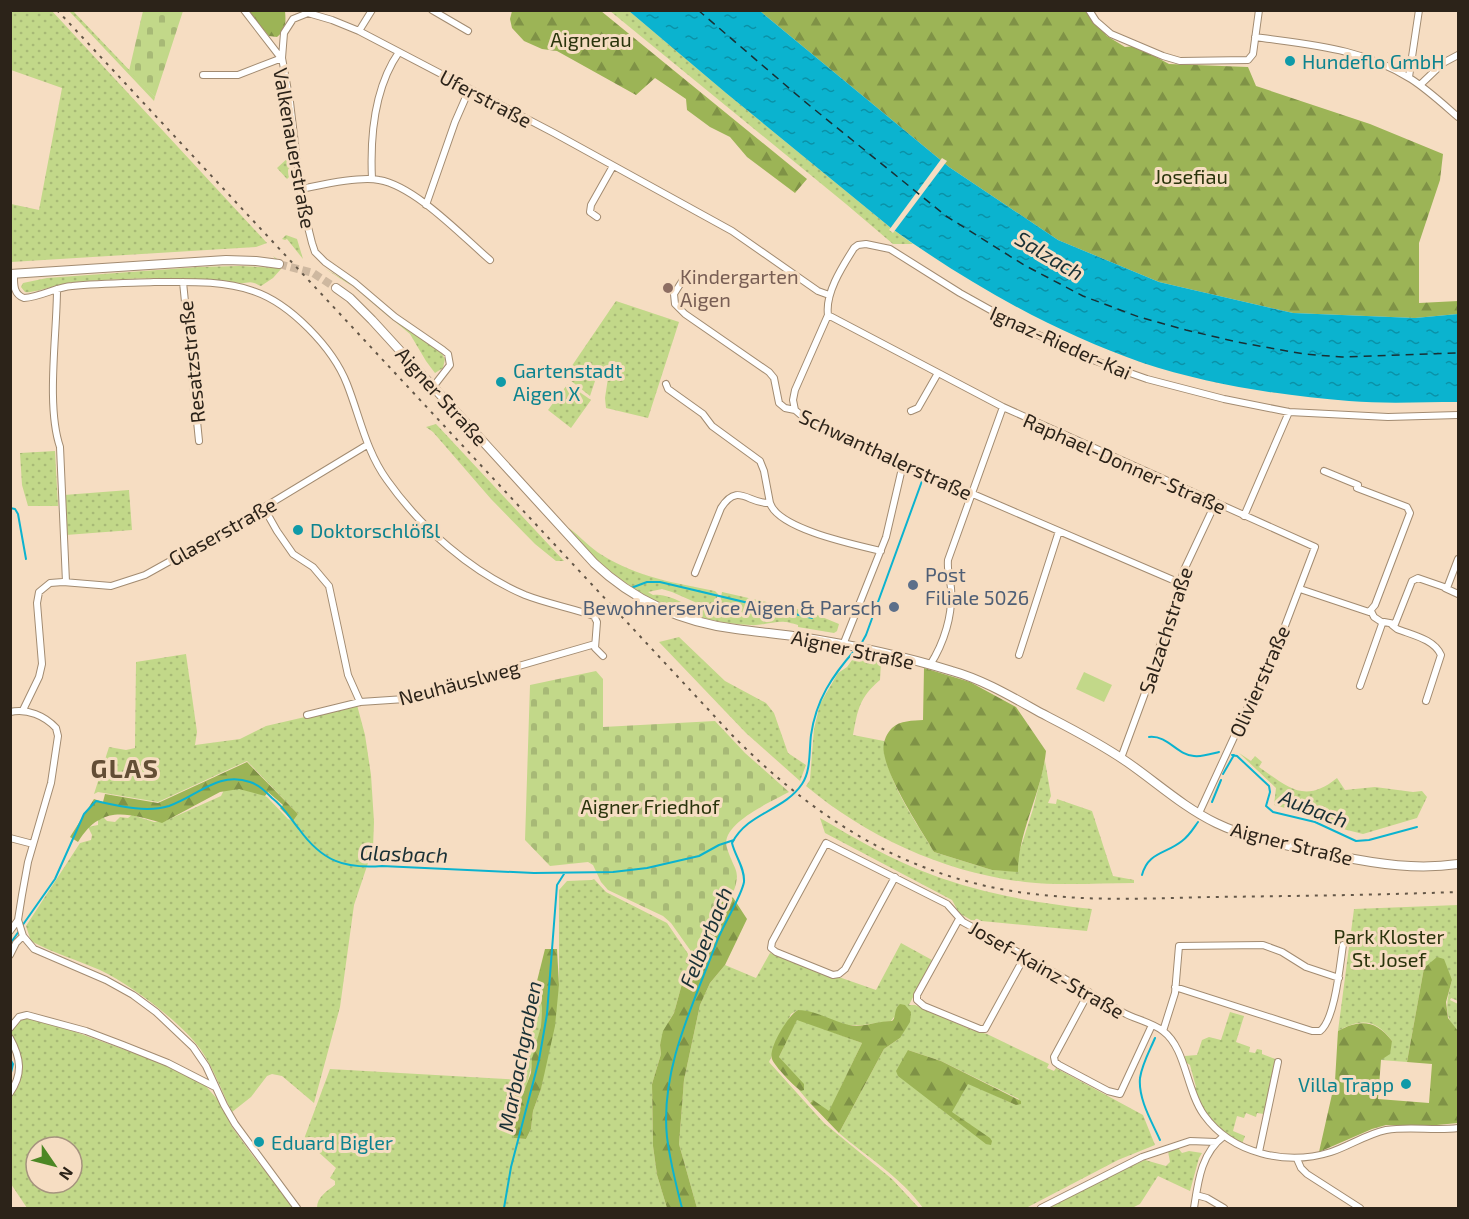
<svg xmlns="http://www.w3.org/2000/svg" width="1469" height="1219" font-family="'Exo 2',sans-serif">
<defs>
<pattern id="green-dots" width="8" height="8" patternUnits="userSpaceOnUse" patternTransform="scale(1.5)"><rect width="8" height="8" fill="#c2d889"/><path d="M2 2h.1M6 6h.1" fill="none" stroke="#a7b976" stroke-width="1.8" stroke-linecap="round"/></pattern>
<pattern id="forest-firs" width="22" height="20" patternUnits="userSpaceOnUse" patternTransform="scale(1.5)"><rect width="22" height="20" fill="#9cb456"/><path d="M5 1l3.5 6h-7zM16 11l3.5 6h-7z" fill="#7f9246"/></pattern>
<pattern id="cemetery-stones" width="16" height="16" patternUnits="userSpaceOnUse" patternTransform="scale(1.5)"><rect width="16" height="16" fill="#c2d889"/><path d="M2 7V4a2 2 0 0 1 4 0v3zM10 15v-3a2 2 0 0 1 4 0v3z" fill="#a7b976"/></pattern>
<pattern id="water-ripples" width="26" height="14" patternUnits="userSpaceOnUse" patternTransform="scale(1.5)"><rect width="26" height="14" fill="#0bb3cf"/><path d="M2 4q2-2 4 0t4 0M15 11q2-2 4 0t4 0" fill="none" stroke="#0b91a7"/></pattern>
</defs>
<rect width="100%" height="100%" fill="#f6ddc2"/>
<path fill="url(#green-dots)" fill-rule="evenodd" d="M11,10L52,11L267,243L256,247L11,262V204L39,210L62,88L11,70Z
M69,11H73L155,97L154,101Z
M610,11H629L726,93L891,228L913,244H893L846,204Z
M289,157L291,175L287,179L277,168Z
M286,235L297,239L303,259L287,239L285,240L282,239Z
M273,256L280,261L281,269L273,278L261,286C259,286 256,283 254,283C249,281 244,284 240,283C185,276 129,278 74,282C61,283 33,294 25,292L21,287L23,283L47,278L199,267L239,266L279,268V263Z
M324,268L346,281L389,317L441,352L445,359L443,368L435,373L426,361L410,334L352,286Z
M616,301L679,322L648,418L606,408L605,398L608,378L604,374L597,375L590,396L565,376Z
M568,384L591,400L571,428L548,410L556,399L558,400L560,398L558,396Z
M436,424L564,561H556L535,544L491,499L433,432L426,427Z
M55,451L58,506H28L22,485L20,453Z
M129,490L132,530L66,535L64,495Z
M569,528C581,537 590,548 602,555C637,577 675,583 715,591L718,594L715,604L710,606L697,603L672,592L662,589L648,592L653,595C674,592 693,615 717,609L720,602L722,592L810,612L839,624L837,631L834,633L798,627V625C794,624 788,622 785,622C775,621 761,626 750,625C694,622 645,602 603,565C592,555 576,542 569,528Z
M679,637L725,681L766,703L774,713L788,753L806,765L800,781L746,733L659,642Z
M186,654L197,732L195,745L240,739L266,726L357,705L365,735L371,775L374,822L373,848L354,905L340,1007L314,1103L282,1076L272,1074L267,1076L251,1097L232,1112C222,1092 214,1069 201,1050C181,1022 131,985 100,970C77,960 53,953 31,941L26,926L80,843L91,840L92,835L88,827L98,825V819L103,817L107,821L115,822L120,817L128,818L132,815L154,822L165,821L221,796L225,788L251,789L267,797L288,819L293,821L298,814L247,761L158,802L98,792L94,794L109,747L126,750L135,748L136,662Z
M855,656L881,662L880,680C859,698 858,709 853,735L884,741C883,776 916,822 934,852L992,870L1017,871L1018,856L1033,809L1045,761L1051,796L1048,803L1056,804L1057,799L1092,811L1113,876L1134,880V883C1098,883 1061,886 1025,882C946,873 867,837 806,786L810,780L814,729L820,704L838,673L847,667Z
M1239,753L1251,761L1255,756L1262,762L1259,767C1287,786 1304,805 1337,778L1345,790L1375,787L1413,792L1422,791L1427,797L1417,818L1363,834L1343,829L1323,818L1274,805L1276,788Z
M820,818C856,839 892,860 930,874C982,894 1038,903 1092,909L1087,931L971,920L959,913L952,900L825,833Z
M594,879L606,892L667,923L693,961L683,980L674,1013L669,1021L660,1045L661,1054L652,1084L653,1146L657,1175L667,1208H317C317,1197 327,1191 335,1185V1181L330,1178L336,1168L304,1139L330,1069L523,1080L533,1030L537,981L542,1008L541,1026L514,1138L526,1139L531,1129L533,1111L541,1089L559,985V890L567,881L592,880Z
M1458,905V1001L1451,998L1450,1000L1458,1004V1031C1442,1017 1447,999 1452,980L1424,968L1407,1062L1381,1060L1392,1041C1376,1019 1361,1018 1338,1031L1354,909Z
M901,943L932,960L909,1005H915L972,1030L987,1034L1049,1064L1047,1068L1054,1071L1056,1068L1143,1115L1155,1145L1118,1160L1026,1208H923C902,1178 867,1157 839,1133L884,1049L900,1038L894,1017L891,1021L863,1025H847L798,1010L791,1014L769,1062L824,1123L892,1179L919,1208H697L679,1144L684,1080L700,1005L710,983L725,965L756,978L770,953L876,990ZM908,1050L941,1061L1019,1099L1016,1105L968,1083L951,1112Z
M1230,1012L1244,1016L1236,1042L1250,1047L1249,1052L1255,1053L1257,1049L1262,1050V1054L1275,1059L1264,1114L1257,1113L1256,1117L1246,1113L1244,1118L1237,1116L1233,1131L1245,1136L1242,1144C1215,1130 1206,1114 1192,1089L1196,1087L1190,1065L1184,1061L1185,1056L1197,1055L1202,1040L1209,1037L1221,1040Z
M31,1016L159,1062L203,1083L219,1101L232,1127L253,1156L293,1205L289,1208H27L11,1184V1098L19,1085L22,1071L19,1050L11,1032L18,1019ZM36,1147H72V1183H36Z
M797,1019L862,1043L829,1112L811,1101L810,1103L798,1089L801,1091L779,1057Z
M1178,1148L1182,1153L1189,1151L1202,1153L1199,1158L1190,1191L1158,1176L1140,1204L1132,1208H1048L1109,1176L1145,1160L1166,1166L1170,1162L1168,1151Z"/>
<path fill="url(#forest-firs)" d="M248,11H285C286,22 286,30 277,37L269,36Z
M512,11H601L807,179L795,193L747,157L730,137L710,127L687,110L686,99L655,78L636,95L557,51L542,49L524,41L512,28L510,19Z
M760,11H1088L1107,36L1125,47L1136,46L1169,64L1248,67L1256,86L1370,124L1443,154L1440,180L1419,243V303L1458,301V314L1415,318L1293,313L1159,282L1058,240L949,167Z
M924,668L970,682L1016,707L1046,751C1042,792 1018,832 1018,872L992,870L934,852C920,828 888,780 884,753C882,744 886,734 892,728C900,720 913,721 923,720Z
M247,762L298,814L293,821L280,808L283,805L268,792L265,796L239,789L220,792L162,823C126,813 101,805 78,842L70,837L94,799L103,802L105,794L158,803Z
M732,896L747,919L725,965L710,983L700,1005L684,1080L679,1144L697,1208H667L657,1175L653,1146L652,1084L661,1054L660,1045L663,1031L674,1013L683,980L695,957L718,904Z
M545,949H557L559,985L555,1026L541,1089L533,1111L531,1129L526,1139L514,1138L513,1130L516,1112L531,1073L532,1058L541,1026L542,1008L537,981Z
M1437,957L1444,959L1452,980L1446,1002L1448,1018L1458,1031V1123L1426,1126L1386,1125L1372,1129L1319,1152L1335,1081L1338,1031C1360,1019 1376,1020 1392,1041L1390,1054L1381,1060L1378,1099L1429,1103L1432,1064L1407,1062L1424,968Z
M900,1004L905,1005L911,1012L910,1022L900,1038L884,1049L839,1133L810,1103L813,1100L829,1111L862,1043L797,1020L779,1057L804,1084V1090L801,1091C795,1087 775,1067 772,1059C768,1049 788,1015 798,1010C815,1010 832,1021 849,1025C863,1028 877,1021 892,1021C897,1017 893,1010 900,1004Z
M908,1050L941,1061L1021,1101V1104L1016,1105L968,1084L952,1112L990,1138L992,1141L991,1145L986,1144L898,1076L896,1071Z"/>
<path fill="url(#cemetery-stones)" d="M143,11H183L155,97L129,71Z
M596,671L603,679V727L715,721L745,753L789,792C771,802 719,824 727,848C735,873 742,869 732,896L718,904L695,957L671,923L663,916L608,890L601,882L593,865L588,862L550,866L525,840L530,685Z"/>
<path fill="#c2d889" d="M1084,672L1112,685L1104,702L1076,689Z"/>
<path fill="url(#water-ripples)" d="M629,11H760L949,167L1058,240L1159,282L1293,313L1415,318L1458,314V402C1422,402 1385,404 1349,401C1283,396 1206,384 1143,363C1053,332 968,283 891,228L726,93Z"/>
<path fill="#f6ddc2" d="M942,158L947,161L893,233L889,230Z"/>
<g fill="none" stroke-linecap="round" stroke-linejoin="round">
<path stroke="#0bb3cf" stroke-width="2" d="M10,508L15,509L18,514L26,559
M631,588L647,582H660L812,618
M861,644L866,635L922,481
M1149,737C1168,735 1177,755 1194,756C1202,757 1211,754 1219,752
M1232,755L1237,756L1269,786L1270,792L1266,806L1273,812L1315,822L1356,841L1369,840L1417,827
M1223,774L1234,755
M1212,802L1221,780
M1142,875C1148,852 1166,854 1182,841C1189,836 1193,829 1198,822
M22,926L55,879L84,814L96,801C119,806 146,813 169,806C198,796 218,771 250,782C259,785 265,791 272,798C284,807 290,818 299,829C322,861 344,869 382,866L534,873L613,872L647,868L699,856L719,845L734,840
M10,944L19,931
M1155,1038C1150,1050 1142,1064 1140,1078C1138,1099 1152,1122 1160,1140
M10,1059L13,1064L10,1077
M504,1208L511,1167L539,1060L547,1014L557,885L564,874
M682,1208C676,1185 670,1161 667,1137C660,1070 693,1005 716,944C722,926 741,898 744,882C745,868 735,856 732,843C748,812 784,811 802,784C811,771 809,751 811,735C816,700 832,676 855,650"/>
<path stroke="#193035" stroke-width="1.5" stroke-dasharray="8 6" stroke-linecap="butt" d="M698,10L804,101L946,216L1024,265L1083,296L1139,317L1186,330L1237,342L1304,354L1342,357L1458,353"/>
<path stroke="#ceb8a0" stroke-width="8" stroke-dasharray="8 4" stroke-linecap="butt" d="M279,264L313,273L336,288"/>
<g stroke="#a28b71" stroke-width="8">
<path id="street" d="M244,10L281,58
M432,10L468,31
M1089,10L1096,21L1111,34L1163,56L1180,61L1248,60L1253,54L1259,10
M359,31L372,10
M1255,37C1311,45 1362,48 1411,79C1428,90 1443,104 1458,117
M203,75H238L282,58
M1409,77L1419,10
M1420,85L1443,63L1458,55
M372,179C370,136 374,88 399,52
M301,189C321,185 360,176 379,180C415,186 462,236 490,260
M426,205L455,122L469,90
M597,217L590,212L591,205L613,166
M14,274C14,284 13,294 24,298C41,297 56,287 72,286C99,283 127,283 154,282C186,282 222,280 253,291C290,303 333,348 347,384C360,417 366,451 387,480C421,528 471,572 525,595C548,604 572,608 594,616L597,622L595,648L603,656
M684,278L674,294L675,304L685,314L769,372L774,378L779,403L785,408L795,410L808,421L903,464L1180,583
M183,282L199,441
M57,289C57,334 46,406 60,447L66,582
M828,315L1003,407L1315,547L1283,631L1199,813
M666,384L668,389L703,414L712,426L760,461L764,471L770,503
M433,387L450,365L448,354L443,350L395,317L355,283L325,262L315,252L312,243L302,203L290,102L282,58L284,33L293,19L308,13L332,20L359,31L554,133L732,231L818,291L829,295
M795,410L793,400L795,390L828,315C825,293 842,267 854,248L858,245L866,244L890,249L960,293L1019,326L1090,359L1147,379L1224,399L1289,412L1388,417L1458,415
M911,411L918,408L938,373
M264,508L277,531L293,554L313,567L329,586L348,675L360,702
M1244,516L1289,412
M695,573L721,508C738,481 749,505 770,503C778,529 856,545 881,551
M1445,588L1458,594
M1300,589L1369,612L1375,605L1410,513L1407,507L1357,488L1358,485L1324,471
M1371,611L1374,617L1383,623
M1392,625L1397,629C1412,635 1434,639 1441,655L1426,701
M843,645L886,537L903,464
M1019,655L1059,531
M930,665C944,643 953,615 951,588C950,579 947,570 948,560L1003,407
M1360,686L1382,624L1384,622L1395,624L1412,581L1418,578L1447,588L1458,559
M23,710L39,677L42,664L37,603L39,592L50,583L63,582L111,586L145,575L235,525L367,445
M10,712C27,708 45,716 56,728L58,736L51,783L28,862L22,895L18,920L23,936L34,949L106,980L133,995L156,1012L193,1047L206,1066L224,1105L235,1124L297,1208
M307,715L360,702L405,699L595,644
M1121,758L1145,693L1184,570L1215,504
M10,838L33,844
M895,877L845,969L839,974L833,975L776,952L771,948L772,942L826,843L947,904L963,922C1017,951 1069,981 1122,1012C1134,1019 1151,1022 1163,1031C1186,1048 1186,1090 1204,1115C1232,1154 1287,1166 1331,1152C1349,1146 1367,1134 1386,1130C1409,1126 1435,1131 1458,1128
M959,919L917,995V1000L924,1006L980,1029H985L1025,956
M10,931L18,920
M10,955L16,943L23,936
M1175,987L1312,1031H1320C1335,1020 1340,964 1343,945
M1089,992L1054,1057L1055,1062L1059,1065L1108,1091L1120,1094L1152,1025
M10,1028L19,1017L27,1015L86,1031L123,1045L168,1063L215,1087
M1163,1031L1175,993L1179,946L1263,945L1282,952L1306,967L1339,978
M10,1038C21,1058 23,1074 10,1093
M1259,1152L1278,1062
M1297,1159L1301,1168L1307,1174L1360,1208
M1196,1195L1207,1198L1224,1208
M1041,1208L1142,1157L1190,1141L1216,1142
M1194,1208C1198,1182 1201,1153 1224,1136"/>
</g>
<g stroke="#a28b71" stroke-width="10">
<path id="secondary" d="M10,274L226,260L256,261L279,264
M336,288L350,298L372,320L594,563C634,601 681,622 736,629C758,632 779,634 801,637C852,645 903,656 952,671C984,680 1012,697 1041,713C1070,728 1100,743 1127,762C1156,782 1183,807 1216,823C1253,841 1297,847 1338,856C1378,864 1417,870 1458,864"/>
</g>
<use href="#street" stroke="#fff" stroke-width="6"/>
<use href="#secondary" stroke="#fff" stroke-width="8"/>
<path stroke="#645748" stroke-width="2" stroke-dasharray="3 6" stroke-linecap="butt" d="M57,10L732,735C823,827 922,886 1054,896C1106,901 1160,898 1213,897C1295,896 1377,895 1458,892"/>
</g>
<g fill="#0f9aa8" stroke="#f6ddc2" stroke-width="2">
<circle cx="1290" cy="61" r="6"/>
<circle cx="501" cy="382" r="6"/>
<circle cx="298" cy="530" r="6"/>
<circle cx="1406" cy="1084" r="6"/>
<circle cx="259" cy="1142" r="6"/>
</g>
<circle fill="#8d6e63" stroke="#f6ddc2" stroke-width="2" cx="668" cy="288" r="6"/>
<g fill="#5c6f8a" stroke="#f6ddc2" stroke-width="2">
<circle cx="913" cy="585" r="6"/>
<circle cx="894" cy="607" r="6"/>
</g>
<g text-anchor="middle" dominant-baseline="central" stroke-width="6" stroke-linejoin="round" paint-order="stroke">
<g font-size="20" fill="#2a340c" stroke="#f6ddc2">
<text x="591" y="39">Aignerau</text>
<text x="1191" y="176">Josefiau</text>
<text x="650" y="806">Aigner Friedhof</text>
<text x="1389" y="936">Park Kloster<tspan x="1389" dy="23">St. Josef</tspan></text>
</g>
<g font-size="20" fill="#0d838f" stroke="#f6ddc2" text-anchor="start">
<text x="1302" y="61">Hundeflo GmbH</text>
<text x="513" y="370">Gartenstadt<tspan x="513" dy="23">Aigen X</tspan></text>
<text x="310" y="530">Doktorschlößl</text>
<text x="1394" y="1084" text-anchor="end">Villa Trapp</text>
<text x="271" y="1142">Eduard Bigler</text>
</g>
<g font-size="20" fill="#2c2319" stroke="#f6ddc2">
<text transform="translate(486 98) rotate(28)">Uferstraße</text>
<text transform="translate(295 148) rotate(80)">Valkenauerstraße</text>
<text transform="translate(1061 342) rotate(24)">Ignaz-Rieder-Kai</text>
<text transform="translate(191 362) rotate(-96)">Resatzstraße</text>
<text transform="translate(442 396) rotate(48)">Aigner Straße</text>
<text transform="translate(886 454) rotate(25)">Schwanthalerstraße</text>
<text transform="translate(1125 463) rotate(24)">Raphael-Donner-Straße</text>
<text transform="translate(222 531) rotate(-29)">Glaserstraße</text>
<text transform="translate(1165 630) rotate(-72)">Salzachstraße</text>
<text transform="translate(853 649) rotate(12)">Aigner Straße</text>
<text transform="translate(1259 681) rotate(-66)">Olivierstraße</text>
<text transform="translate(459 682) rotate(-15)">Neuhäuslweg</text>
<text transform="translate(1292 843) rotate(14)">Aigner Straße</text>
<text transform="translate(1047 969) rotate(30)">Josef-Kainz-Straße</text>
</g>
<g font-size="20" fill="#785e54" stroke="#f6ddc2" text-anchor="start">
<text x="680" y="276">Kindergarten<tspan x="680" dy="23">Aigen</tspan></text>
</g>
<g font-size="20" fill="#4e5e75" stroke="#f6ddc2" text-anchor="start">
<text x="925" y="574">Post<tspan x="925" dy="23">Filiale 5026</tspan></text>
<text x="882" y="607" text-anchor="end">Bewohnerservice Aigen &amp; Parsch</text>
</g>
<g font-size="21" font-style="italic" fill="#193035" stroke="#f6ddc2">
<text transform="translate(1050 255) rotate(31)">Salzach</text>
<text transform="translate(1314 808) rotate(21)">Aubach</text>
<text transform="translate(404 853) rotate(2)">Glasbach</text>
<text transform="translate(705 937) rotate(-68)">Felberbach</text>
<text transform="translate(519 1056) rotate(-79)">Marbachgraben</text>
</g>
<g font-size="26" font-weight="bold" letter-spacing="1.5" fill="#634e36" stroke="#f6ddc2">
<text x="125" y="767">GLAS</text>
</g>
</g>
<rect width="1469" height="1219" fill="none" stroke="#2c2319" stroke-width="24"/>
<g transform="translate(54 1165) rotate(125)"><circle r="28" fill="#f6ddc2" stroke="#a5937e" stroke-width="1.5"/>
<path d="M0-4.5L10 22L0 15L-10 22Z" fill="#4c8724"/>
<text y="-9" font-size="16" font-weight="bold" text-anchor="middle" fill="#2c2319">N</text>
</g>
</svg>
